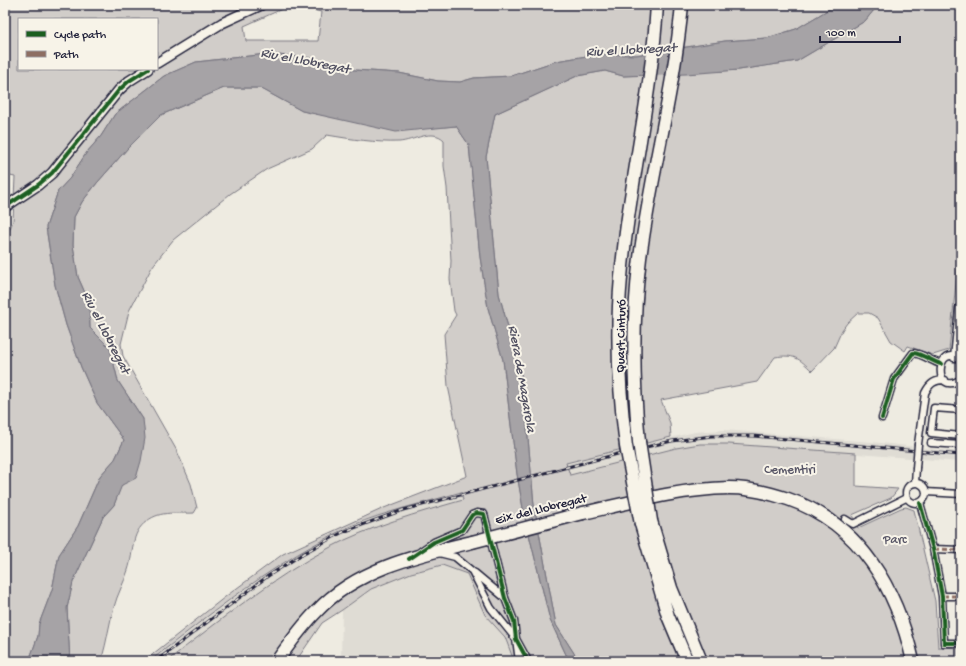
<svg xmlns="http://www.w3.org/2000/svg" width="966" height="666" font-family="'Gochi Hand',sans-serif">
<rect width="100%" height="100%" fill="#eeebe1"/>
<filter id="ink" filterUnits="userSpaceOnUse"><feTurbulence type="fractalNoise" baseFrequency=".025" numOctaves="2"/><feDisplacementMap in="SourceGraphic" scale="8" xChannelSelector="R" yChannelSelector="G"/><feConvolveMatrix kernelMatrix="1 2 1 2 8 2 1 2 1" color-interpolation-filters="sRGB"/></filter>
<g filter="url(#ink)">
<path fill="#dfdcd4" d="M724,430L871,442L961,452V462L729,444H700L676,448L569,475L566,463L695,432Z
M461,492L463,500L419,513L363,533L330,548L296,568L227,616L167,661H150L214,611L271,570L313,545L352,526L385,514Z
M442,565L467,574L485,614L505,637L514,661H341L342,610L371,589L411,573Z"/>
<path fill="#d1cdc9" stroke="#7a7882" fill-rule="evenodd" d="M5,5H291L244,26L246,41H318L321,12L294,5H836L796,29L767,38L725,41L636,55L599,54L556,61L511,76L474,78L460,82L438,81L399,73L340,69L309,58L267,54L196,62L164,76L115,114L101,136L87,152L70,178L58,191L46,227L55,285L66,325L81,367L97,403L124,440L115,459L100,476L78,526L59,555L52,590L39,624L38,636L29,661H5V241L13,221L15,177L5,175ZM19,19H157V69H19Z
M878,5H961V265L958,264L949,350L933,355L908,346L905,351L891,341L878,318L869,313H858L847,323L842,330L834,348L812,371C799,358 794,354 775,357L757,382L661,400L670,423L671,437L566,463L570,475L676,448L700,444H729L856,453V486L898,489L891,498L852,515L858,528L901,508L906,507L914,510L935,601L938,647L961,648V661H579L556,625L534,505L523,382L499,294L486,157L495,114L577,76L605,71L623,76L739,70L797,61L865,21Z
M224,88H260L302,111L343,119L429,128L456,126L469,145L480,257L488,308L503,360L517,474L524,514L550,620L569,661H514L505,637L485,615L467,574L442,565L411,573L371,589L342,610L322,623L296,661H167C219,621 271,579 329,548C370,526 418,513 463,500L461,492C425,503 386,511 351,526C277,560 214,611 150,661H144L225,597L283,554L384,508L467,476L448,386L444,334L456,315L454,311L450,279L451,261L447,188L444,166V140C432,128 414,141 399,142C376,143 351,139 327,135L312,149L267,169L230,194L173,240L152,267L129,311L121,344L123,356L177,451L191,484L197,508L194,513C177,514 161,510 147,521C130,533 134,553 128,570C124,583 117,595 114,607C109,624 107,641 102,658L107,661H70L67,608L73,582L103,517L114,505L143,419L118,381L110,348L90,328L89,302L78,277L73,245L74,217L82,202L97,183L127,149L161,115Z"/>
<path fill="#a6a3a6" stroke="#716f7b" d="M836,5H878L865,21L797,61L739,70L686,74L623,76L605,71L577,76L495,114L486,157L499,294L523,382L534,505L556,625L579,661H569L550,620L524,514L517,474L503,360L488,308L480,257L469,145L456,126L396,132L302,111L260,88H224L161,115L127,149L97,183L82,202L74,217L73,245L78,277L89,302L90,328L110,348L118,381L143,419L145,438L141,461L136,478L122,485L114,505L103,517L73,582L67,608L70,661H29L38,636L39,624L52,590L59,555L78,526L100,476L115,459L124,440L97,403L81,367L66,325L55,285L46,227L58,191L70,178L87,152L101,136L115,114L164,76L196,62L267,54L309,58L340,69L399,73L438,81L460,82L474,78L511,76L556,61L599,54L636,55L725,41L767,38L796,29Z"/>
<g fill="none" stroke-linecap="round" stroke-linejoin="round">
<g stroke="#22223b" stroke-width="9">
<path id="street" d="M954,358L959,308H961
M961,361C936,339 932,399 961,379
M961,410L934,408L931,433L961,436
M882,418L894,379L913,353C923,354 931,361 941,364
M931,443L961,445
M918,444L925,393C930,383 935,380 945,380
M906 493a10 10 0 1 1 20 0a10 10 0 1 1-20 0Z
M915,483L916,468
M926,492L961,494
M920,503L933,549L942,596L944,643H961
M845,519L853,524L906,498
M933,549L961,550
M421,551L434,542L462,530L472,515L477,513L484,514L505,598L514,621L516,639L528,661
M439,553L455,557L472,571L491,608L516,639L519,661
M475,573L505,598
M942,596H961"/>
</g>
<g stroke="#22223b" stroke-width="12">
<path id="secondary" d="M157,63L222,23L261,5
M5,207L38,185L52,173L119,90L129,81L148,69"/>
</g>
<g stroke="#22223b" stroke-width="15">
<path id="highway" d="M639,442C633,381 632,320 640,258C651,173 674,91 682,5
M626,446C620,400 617,353 619,306C624,205 651,106 657,5
M583,513C632,502 679,489 729,488C749,488 770,493 788,499C861,524 897,590 913,661
M651,521L671,588L701,661
M641,524L668,616L687,661
M277,661C289,644 302,626 317,611C356,569 418,555 472,542"/>
</g>
<use href="#street" stroke="#f7f3e8" stroke-width="6"/>
<use href="#secondary" stroke="#f7f3e8" stroke-width="9"/>
<use href="#highway" stroke="#f7f3e8" stroke-width="12"/>
<g stroke="#22223b" stroke-width="3">
<path id="rail" d="M156,661L268,576L304,553L343,532L403,510L633,450L672,441L712,436H754L961,455"/>
</g>
<use href="#rail" stroke="#f7f3e8" stroke-width="1.5" stroke-dasharray="4.5" stroke-linecap="butt"/>
<g stroke="#22223b" stroke-width="9" stroke-linecap="butt">
<path id="street-bridge" d="M916,468L918,444"/>
</g>
<g stroke="#22223b" stroke-width="15" stroke-linecap="butt">
<path id="highway-bridge" d="M639,442L651,521
M626,446L641,524
M472,542L583,513"/>
</g>
<use href="#street-bridge" stroke="#f7f3e8" stroke-width="6"/>
<use href="#highway-bridge" stroke="#f7f3e8" stroke-width="12"/>
<path stroke="#8d6e63" stroke-width="3" stroke-dasharray="6 3" stroke-linecap="butt" d="M957,334L961,335
M933,549L961,550
M942,596H961"/>
<g stroke="#f7f3e8" stroke-width="6">
<path id="cycleway" d="M5,207L38,185L52,173L119,90L129,81L148,69
M882,418L894,379L913,353C923,354 931,361 941,364
M920,503L933,549L942,596L944,643H961
M409,559L434,542L462,530L472,515L477,513L484,514L505,598L514,621L516,639L528,661"/>
</g>
<use href="#cycleway" stroke="#1b5e20" stroke-width="4"/>
</g>
</g>
<g text-anchor="middle" dominant-baseline="central" stroke-width="4" stroke-linejoin="round" paint-order="stroke">
<g font-size="13" fill="#22223b" stroke="#f7f3e8">
<text transform="translate(622 336) rotate(-89)">Quart Cinturó</text>
<text transform="translate(541 510) rotate(-14)">Eix del Llobregat</text>
</g>
<g font-size="13" fill="#575566" stroke="#f7f3e8">
<text x="790" y="470">Cementiri</text>
<text x="895" y="540">Parc</text>
</g>
<g font-size="14" font-style="italic" fill="#504f60" stroke="#f7f3e8">
<text transform="translate(631 51) rotate(-3)">Riu el Llobregat</text>
<text transform="translate(305 62) rotate(11)">Riu el Llobregat</text>
<text transform="translate(105 333) rotate(63)">Riu el Llobregat</text>
<text transform="translate(521 379) rotate(80)">Riera de Magarola</text>
</g>
</g>
<rect width="966" height="666" fill="none" stroke="#f7f3e8" stroke-width="20"/>
<rect x="10" y="10" width="946" height="646" fill="none" stroke="#22223b" stroke-width="1.5" filter="url(#ink)"/>
<rect x="18" y="18" width="140" height="52" fill="#f7f3e8" stroke="#a29fa3"/>
<rect x="26" y="31" width="20" height="6" fill="#1b5e20" stroke="#a29fa3"/>
<text x="54" y="38" font-size="12" fill="#22223b">Cycle path</text>
<rect x="26" y="51" width="20" height="6" fill="#8d6e63" stroke="#a29fa3"/>
<text x="54" y="58" font-size="12" fill="#22223b">Path</text>
<path d="M820 36v6h80v-6" fill="none" stroke="#22223b" stroke-width="2"/>
<text x="826" y="36" font-size="12" fill="#22223b" stroke="#f7f3e8" stroke-width="3" paint-order="stroke">100 m</text>
</svg>
